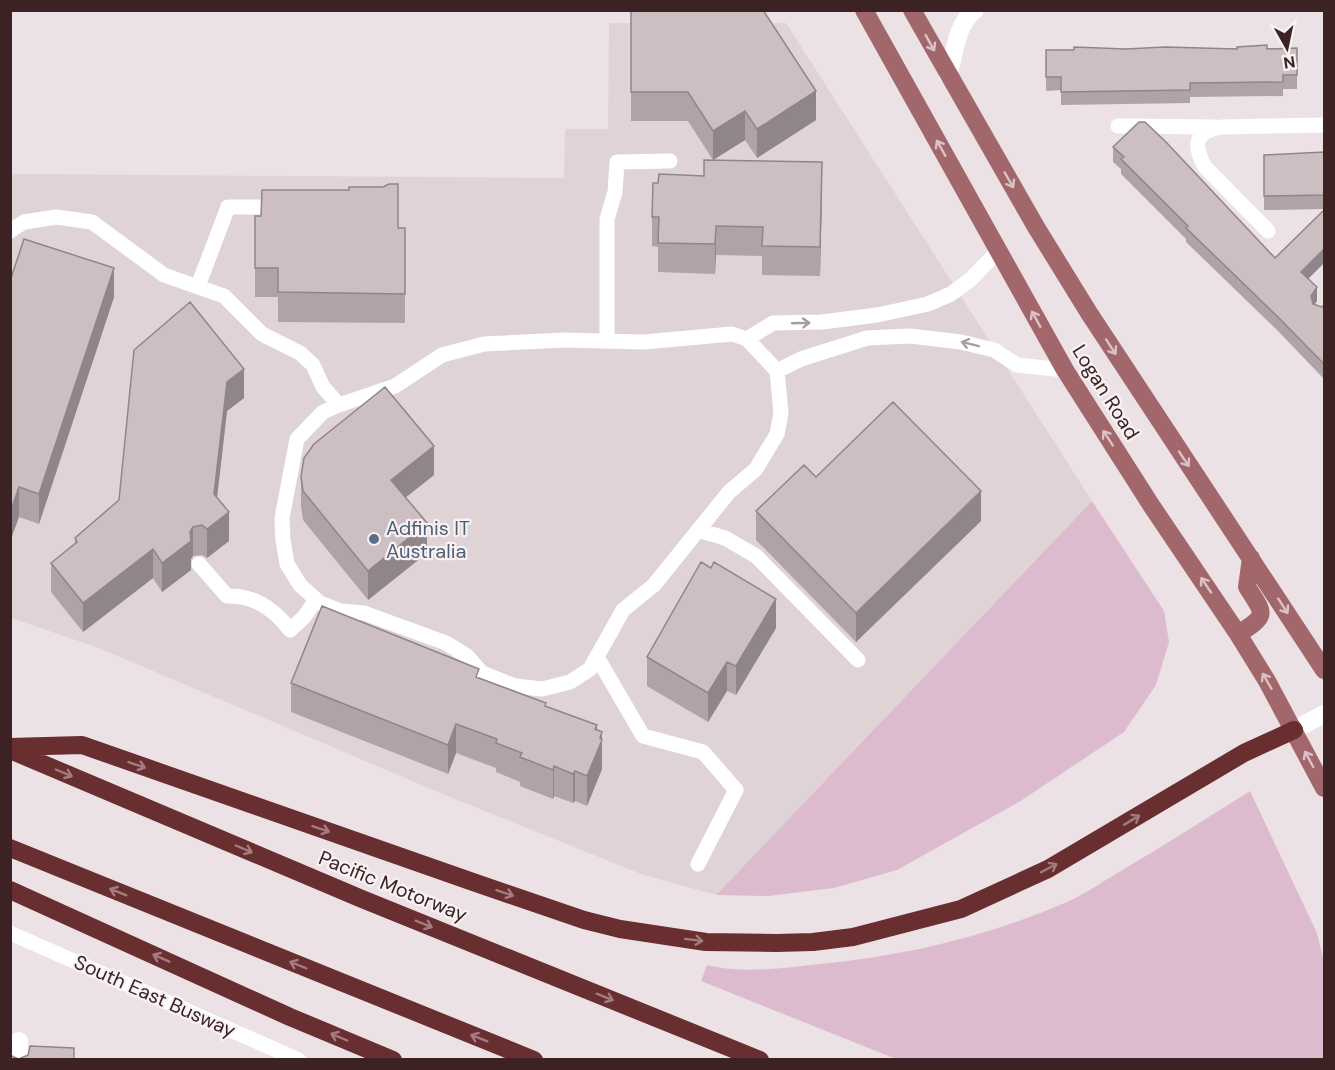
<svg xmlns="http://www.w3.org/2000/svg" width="1335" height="1070" font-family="'DM Sans',sans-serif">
<rect width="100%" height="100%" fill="#ece2e5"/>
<path fill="#e0d3d6" d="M609,23H786L1092,501L716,895L641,874L457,800L99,648L11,618V174L564,178L565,129H608Z"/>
<path fill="#ddbbce" d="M1092,501L1164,611L1169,642L1156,685L1124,732L1019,802L897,870L834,888L768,896L716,895Z
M1250,791L1317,933L1324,962V1059H896L701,981L707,965C743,974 784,968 820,964C905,956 989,936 1067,902C1083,895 1099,884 1114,875C1160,848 1205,819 1250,791Z"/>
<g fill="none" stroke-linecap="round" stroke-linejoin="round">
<path stroke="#fff" stroke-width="15" d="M1118,126L1215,127
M10,231L24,222L56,217L92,222L164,275L224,296L262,334L300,353L313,365L323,387L339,405
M1268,231L1205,167C1193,145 1194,132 1221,127L1324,125
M198,286L228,207H282
M732,334L747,339L777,371L781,413L777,434L756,469L729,492L654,585L623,610L590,669L570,682L542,689L515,686L482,673L467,656L446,643L364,613L340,611L320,603L300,585L287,564L283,540L282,518L297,439L323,412L339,405L395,386L442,355L484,344L564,340L644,342Z
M747,339L773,323L822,322L877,315L928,304L951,294L971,279L998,251
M607,341V219L615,192L617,162L670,161
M777,371L801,359L867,338L910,336L961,342L994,350L1017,365L1065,370
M698,530L725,538L756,556L858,660
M199,564L227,596C254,595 274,609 290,630L304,617L316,600
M597,657L643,736L703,752L736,790L698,864
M10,933L299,1060"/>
<path stroke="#fff" stroke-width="18" d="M1294,730L1324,714
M19,1060V1041"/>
<path stroke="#fff" stroke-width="18" d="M948,75C955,54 956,24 975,10"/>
<path stroke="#a1676b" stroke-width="18" d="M864,10L1065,370L1151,505L1238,634L1267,681L1324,788
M912,10L1036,227L1089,313L1324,670
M1238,634C1268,615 1265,615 1247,587L1251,558"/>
<path stroke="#692e30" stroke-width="18" d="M10,747L82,745L473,882L584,920L620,929L706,942L776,943L813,942L853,937L961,909L1048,869L1244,753L1294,730
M10,750L362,899L760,1060
M10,848L534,1060
M10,890L290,1017L393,1060"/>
</g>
<path fill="#b0a3a7" d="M631,10L816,120L757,158L745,140L713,160L688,121H631Z
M1297,48V89H1283V96L1190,97V103L1061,105V90L1046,91V50Z
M1113,147L1275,258L1324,210V263L1308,279L1317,301L1314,305L1322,307L1324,305V379L1278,331L1186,242V239L1121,174V169L1113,162Z
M1324,152V209L1264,210V155Z
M822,192L820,276L762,275V256L716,255L715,274L658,272V247L652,246V217Z
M255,216L405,228V323L278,322V297H255Z
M10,281L114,297L39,524L19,517Z
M244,369V398L227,411L217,498L229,541L207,558L202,555L193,556L191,559V570L162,592L153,578L83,632L51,592V563L75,544V538L119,500Z
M434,475L406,497L427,553L368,600L303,520L301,506V477Z
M756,511L981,521L856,642L756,540Z
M776,628L736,695L727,691L708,722L647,686V657Z
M479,678L546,706L602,732V769L587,806L575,801L573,803L554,796L553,799L520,786V782L496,772V768L456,753L448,774L291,712V683Z"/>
<path fill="#908588" d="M816,91V120L757,158V129Z
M745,111V140L713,160V131Z
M822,162V192L820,276V247Z
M716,226V255L715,274V244Z
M1324,249V263L1301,286V272Z
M114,268V297L39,524V494Z
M1317,287V301L1311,310V296Z
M244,369V398L227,411L214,523L229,512V541L207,558V529L227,382Z
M434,446V475L391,509V480Z
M19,487V517L10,542V513Z
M981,491V521L856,642V613Z
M427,523V553L368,600V571Z
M193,527V556L191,559V570L162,592V563L190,532Z
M153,549V578L83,632V603Z
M776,599V628L736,695V666Z
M727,662V691L708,722V693Z
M456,724V753L448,774V745Z
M597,725V752L602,732V769L587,806V776L595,729Z
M554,766V796L553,799V770Z
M575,771V801L573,803V774Z"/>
<path fill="#cdbec2" stroke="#908588" stroke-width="1.5" d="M631,10H763L816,91L757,129L745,111L713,131L688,92H631Z
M1267,45V49L1297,48V75H1283V82L1190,83V90L1061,92V77H1046V50H1074V47L1126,49L1165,47L1237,49V47Z
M1139,122H1145L1166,142L1275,258L1324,210V249L1301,272L1317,287L1311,296L1313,304L1322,307L1324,305V364L1278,317L1186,228L1188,226L1121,159L1124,157L1113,147Z
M1324,152V195L1264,196V155Z
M704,160L822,162L820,247L762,246L763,227L716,226L715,244L658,243L659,217H652L653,183H658L659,174L704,176Z
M389,184H398V228H405V294L278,292V268H255V216H261L262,190H349V187H383Z
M24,239L114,268L39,494L19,487L10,513V281Z
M190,302L244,369L227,382L214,494L229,512L207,529L202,525L193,527L190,532L191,541L162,563L153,549L83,603L51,563L77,542L75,538L119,500L134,350Z
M385,387L434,446L391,480L427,523L368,571L303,491L301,477L304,458L314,444Z
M893,402L981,491L856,613L756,511L804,465L816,477Z
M701,562L711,568L714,562L776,599L736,666L727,662L708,693L647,657Z
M322,606L479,669L476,677L546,703L545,706L597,725L595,729L602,732L600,738L602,740L587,776L575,771L573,774L554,766L553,770L520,757L522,753L496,743L497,739L456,724L448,745L291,683Z
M30,1046L74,1048V1059H19L28,1055Z
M10,1055L18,1059H10Z"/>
<defs><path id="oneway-shaft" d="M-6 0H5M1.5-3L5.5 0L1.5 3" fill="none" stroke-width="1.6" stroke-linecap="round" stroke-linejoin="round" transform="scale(1.5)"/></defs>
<g stroke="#dac1c4">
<use href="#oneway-shaft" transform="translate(930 43) rotate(61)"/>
<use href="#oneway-shaft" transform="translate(941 148) rotate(-119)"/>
<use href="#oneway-shaft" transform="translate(1009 180) rotate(60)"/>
<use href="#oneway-shaft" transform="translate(1036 319) rotate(-119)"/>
<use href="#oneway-shaft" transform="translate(1111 347) rotate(57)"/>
<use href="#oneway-shaft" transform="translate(1108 438) rotate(-123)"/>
<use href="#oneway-shaft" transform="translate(1184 459) rotate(56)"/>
<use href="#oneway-shaft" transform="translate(1206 585) rotate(-124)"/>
<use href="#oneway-shaft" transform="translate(1283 606) rotate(57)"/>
<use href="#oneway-shaft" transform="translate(1267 681) rotate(-120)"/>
<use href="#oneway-shaft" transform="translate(1309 759) rotate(-118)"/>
</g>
<g stroke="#a89c9c">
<use href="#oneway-shaft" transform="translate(801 323) rotate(-2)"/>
<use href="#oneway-shaft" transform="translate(970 344) rotate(-166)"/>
</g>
<g stroke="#a27c7e">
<use href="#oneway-shaft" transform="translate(137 765) rotate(19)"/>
<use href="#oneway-shaft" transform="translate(64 773) rotate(23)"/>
<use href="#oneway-shaft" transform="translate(1132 820) rotate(-31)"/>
<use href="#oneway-shaft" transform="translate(321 829) rotate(19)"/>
<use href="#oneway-shaft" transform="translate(244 849) rotate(23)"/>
<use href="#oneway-shaft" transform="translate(1049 868) rotate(-28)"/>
<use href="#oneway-shaft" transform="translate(118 892) rotate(-158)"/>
<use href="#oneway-shaft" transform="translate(505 893) rotate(19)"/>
<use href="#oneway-shaft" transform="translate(424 924) rotate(22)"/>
<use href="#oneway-shaft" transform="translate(694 940) rotate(7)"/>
<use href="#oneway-shaft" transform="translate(161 958) rotate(-156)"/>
<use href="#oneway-shaft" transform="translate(298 965) rotate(-158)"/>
<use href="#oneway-shaft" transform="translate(605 997) rotate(22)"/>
<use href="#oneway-shaft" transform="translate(339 1037) rotate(-157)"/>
<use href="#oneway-shaft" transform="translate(479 1038) rotate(-158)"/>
</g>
<circle fill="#5c6f8a" stroke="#f8f2f4" stroke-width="2" cx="374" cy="539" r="6"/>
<g text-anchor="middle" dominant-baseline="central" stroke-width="4.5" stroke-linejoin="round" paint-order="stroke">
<g font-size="20" fill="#3d2224" stroke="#f8f2f4">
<text transform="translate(1106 392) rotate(58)">Logan Road</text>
<text transform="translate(393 886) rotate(22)">Pacific Motorway</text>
<text transform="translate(155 996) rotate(24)">South East Busway</text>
</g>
<g font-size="20" fill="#4e5e75" stroke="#f8f2f4" text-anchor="start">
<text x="386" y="528">Adfinis IT<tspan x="386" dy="23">Australia</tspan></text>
</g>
</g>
<rect width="1335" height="1070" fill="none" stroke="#3d2224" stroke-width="24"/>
<g transform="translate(1287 48) rotate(171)" stroke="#f8f2f4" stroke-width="4.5" paint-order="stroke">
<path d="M0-4.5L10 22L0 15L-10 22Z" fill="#3d2224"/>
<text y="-9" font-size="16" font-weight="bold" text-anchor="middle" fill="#3d2224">N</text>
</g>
</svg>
